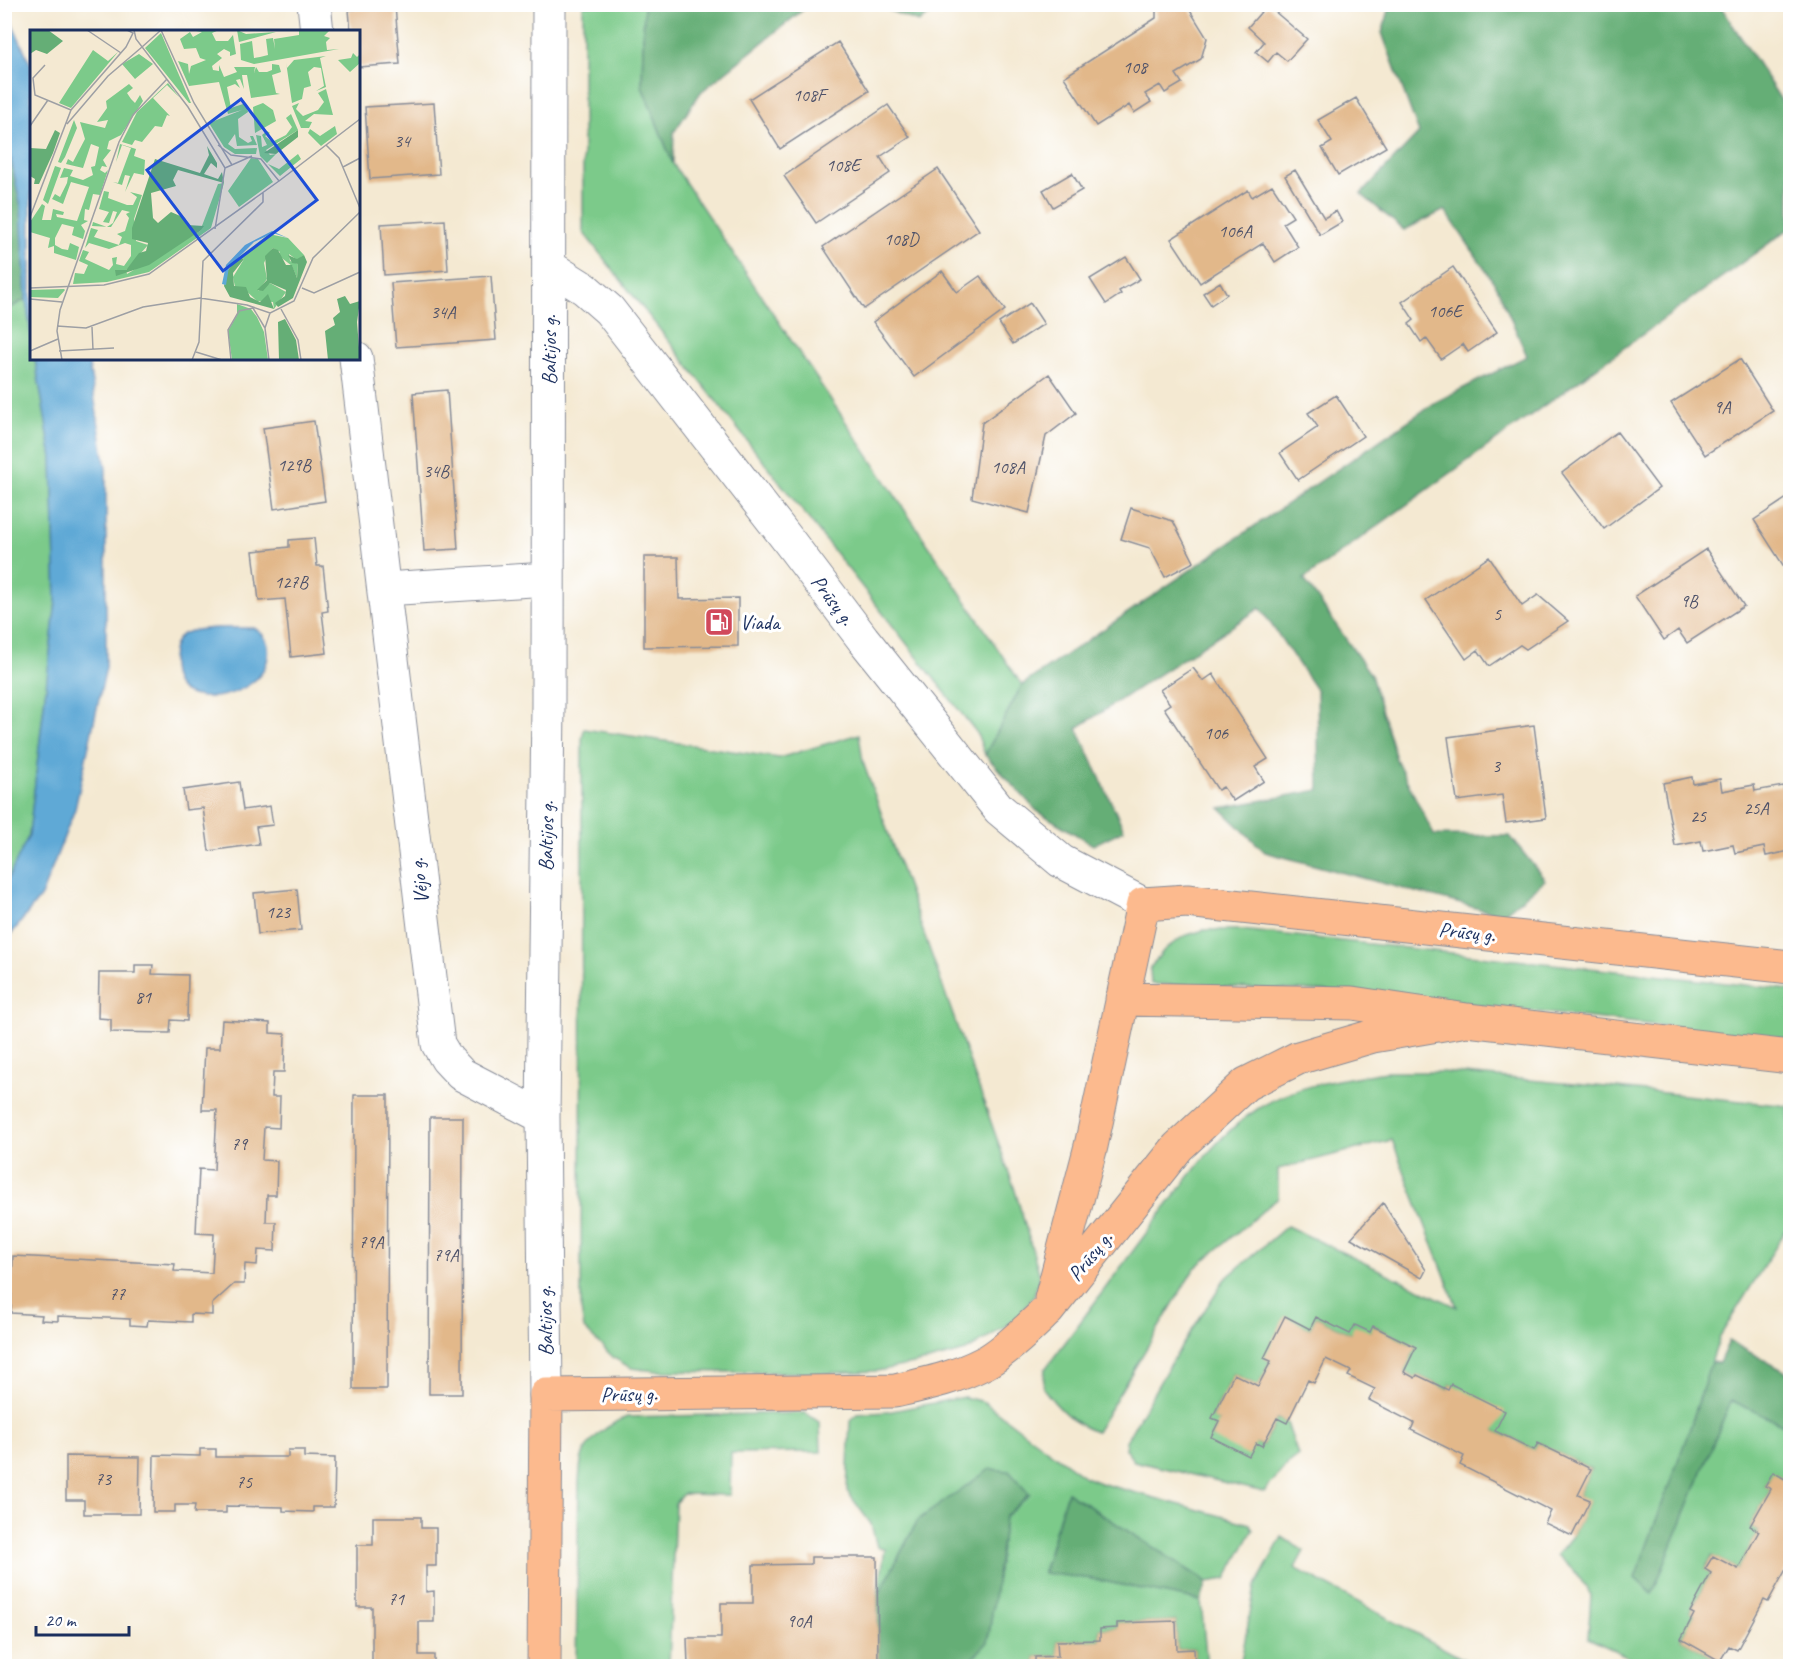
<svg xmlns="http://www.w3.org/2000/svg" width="1795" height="1671" font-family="Caveat,sans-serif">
<rect width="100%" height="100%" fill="#fff"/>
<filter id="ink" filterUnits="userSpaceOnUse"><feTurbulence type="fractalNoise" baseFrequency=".0167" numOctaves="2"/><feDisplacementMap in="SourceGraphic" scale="12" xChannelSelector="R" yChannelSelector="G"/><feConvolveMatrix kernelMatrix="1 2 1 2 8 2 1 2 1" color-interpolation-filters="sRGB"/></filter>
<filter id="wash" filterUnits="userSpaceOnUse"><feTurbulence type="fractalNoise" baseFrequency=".008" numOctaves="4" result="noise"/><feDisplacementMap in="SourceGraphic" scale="24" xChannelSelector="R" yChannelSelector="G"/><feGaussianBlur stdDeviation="1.35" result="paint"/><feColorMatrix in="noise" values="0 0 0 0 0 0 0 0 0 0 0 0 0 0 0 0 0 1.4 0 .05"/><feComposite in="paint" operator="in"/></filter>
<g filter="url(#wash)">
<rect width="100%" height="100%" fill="#f4e9d2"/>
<path fill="#7cca8a" stroke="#4c7c74" stroke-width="1.5" d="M583,5H644L642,86L673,164L1022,685L985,755L977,733L583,232Z
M26,299L31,335L32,358L35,359L52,457L56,601L29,835L5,885L4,311Z
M584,729L779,758L859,734L863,762L1014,1187L1040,1276L1034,1295L1016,1320L966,1351L928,1361L877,1371L830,1373L656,1371L631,1368L614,1358L584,1329L581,1309L582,740Z
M1204,930H1241L1790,990V1040L1367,993L1151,984L1150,968L1164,950L1184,936Z
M1386,1072H1442L1607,1087L1788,1106L1790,1134V1224L1720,1336L1690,1428L1652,1593L1731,1400L1790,1428V1482L1773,1473L1765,1485L1771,1489L1750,1526L1759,1531L1738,1569L1712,1556L1705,1569L1711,1573L1690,1611L1694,1614L1681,1639L1720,1661L1718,1666H1648L1588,1638L1591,1595L1577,1574L1557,1555L1572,1536L1589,1501L1578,1495L1591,1469L1538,1443L1534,1450L1495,1431L1451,1384L1448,1390L1417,1375L1415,1378L1404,1372L1416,1347L1374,1326L1370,1332L1350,1334L1316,1317L1310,1329L1285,1317L1265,1358L1271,1361L1258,1386L1234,1374L1212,1417L1219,1421L1211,1437L1256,1443L1262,1446L1277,1418L1287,1423L1298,1455L1287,1465L1264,1492L1134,1461L1125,1449L1126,1441L1169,1366L1224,1280L1287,1226L1457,1307L1392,1140L1278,1169V1198L1194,1269L1096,1432C1073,1424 1057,1407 1043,1388L1045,1369C1085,1317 1123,1263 1163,1211C1191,1174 1219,1133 1259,1108C1297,1084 1343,1079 1386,1072Z
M964,1397L984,1402L1034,1440L1085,1477L1100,1483L1250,1524L1253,1530L1226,1579L1207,1582L1067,1492L1043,1572L1093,1579L1201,1601L1207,1666H1195L1194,1649L1177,1650L1176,1621L1117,1623V1628L1100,1629V1640L1057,1641L1058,1656L1035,1657V1666H965L988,1642L1005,1517L1029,1495L918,1520L878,1596L885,1549L877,1547L871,1524L847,1491L850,1420L857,1414L887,1412Z
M806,1413L820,1423L821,1452L731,1453L730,1495L683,1494L675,1503L669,1666H576L579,1481C580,1473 580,1464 582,1457C589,1438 609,1424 627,1417Z
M1282,1537L1304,1551L1295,1568L1476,1666H1240L1255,1587Z"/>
<path fill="#65ae76" stroke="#406e6a" stroke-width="1.5" d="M1391,4L1720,5L1790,114V228L1304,579L1371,675L1396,759L1434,835L1510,836L1545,880L1502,915L1265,852L1220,808L1319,790L1317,691L1260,608L1077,728L1124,830L1093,845L1037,811L985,755L1022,685L1436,402L1527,356L1497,287L1445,210L1404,230L1361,194L1419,133L1382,33Z
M644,5V4L809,5L701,92L674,132L673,164L642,86Z
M876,5H948L918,22Z
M4,132L21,206L26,299L5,311Z
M1729,1341L1790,1374V1428L1731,1400L1652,1594L1635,1578L1690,1428L1711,1362L1719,1363Z
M990,1469L1009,1471L1029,1494L1005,1517L988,1642L965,1666H878V1596L918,1520Z
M1067,1492L1207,1582L1201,1601L1093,1579L1043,1573Z"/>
<path fill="#5ea9d6" stroke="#3c6c9a" stroke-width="1.5" d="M4,5L31,65V335L26,299L21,206L5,132Z
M35,359H88L106,469V667L75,809L41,896L5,942V885L29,835L56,601L52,457Z
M254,628C277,641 270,670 250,684C236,694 214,700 197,696C189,695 183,693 178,686C169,675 169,640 185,633C201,626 236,628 254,628Z"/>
<g id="blocks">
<path fill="#e2b88a" d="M1156,4H1186L1207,38L1201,59L1176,74L1182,83L1165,93L1160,85L1145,94L1151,102L1134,113L1129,105L1096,126L1064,77L1156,18Z
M1267,5L1307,39L1287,61L1276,52L1268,62L1256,52L1264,42L1248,27Z
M395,6L400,64L358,67V32H351L349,10Z
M838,42L869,91L780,149L749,99Z
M1356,98L1386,147L1338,175L1322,148L1332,142L1318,120Z
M434,103L439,174L370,179L365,107Z
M888,105L910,137L880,157L890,173L816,223L784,176Z
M938,169L979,230L864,309L823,247Z
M1295,170L1324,218L1336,211L1342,222L1320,235L1285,176Z
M1072,173L1082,190L1053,207L1043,190Z
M1272,185L1293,217L1283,223L1298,247L1275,262L1263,243L1200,283L1171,239L1248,190L1252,197Z
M445,220L448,270L384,275L381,224Z
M1126,257L1140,279L1119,291L1121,294L1106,304L1090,279Z
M1453,267L1497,332L1468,352L1463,344L1441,359L1426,338L1421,342L1409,324L1414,320L1402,302Z
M942,271L957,292L980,276L1005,310L914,377L873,322Z
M491,276L496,340L396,347L391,283Z
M1220,282L1227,294L1211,305L1203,293Z
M1030,303L1044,324L1013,344L999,323Z
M1740,359L1773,411L1705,455L1671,403Z
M1049,374L1076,413L1046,436L1029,513L972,498L982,423Z
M447,390L458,549L424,551L413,393Z
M1336,395L1363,436L1298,480L1280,453L1318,427L1308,413Z
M314,421L325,501L274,509L263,428Z
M1617,432L1659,488L1604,529L1562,473Z
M1790,496V576L1754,520Z
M1131,508L1173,521L1194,562L1165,577L1150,548L1121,539Z
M314,538L317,566H323L328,611L322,612L327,653L291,657L285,599L259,601L253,551L289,547V540Z
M1706,549L1744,606L1687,643L1678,630L1664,640L1635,596Z
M644,557H678L679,599L738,598V646L644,647Z
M1489,557L1522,606L1538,595L1568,621L1526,649L1520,645L1489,666L1478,650L1466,659L1426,600Z
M1193,668L1203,681L1213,674L1268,759L1255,767L1264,781L1233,801L1223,787L1218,790L1164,708L1170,704L1160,690Z
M1534,725L1546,818L1506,823L1502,795L1457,801L1448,737Z
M1692,777L1693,784L1720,779L1722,791L1754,785L1755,791L1783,786L1790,826V851L1766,856L1764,847L1735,853L1733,845L1703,851L1701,841L1675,846L1663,783Z
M239,782L243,810L270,806L273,825L256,827L259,844L209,851L203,808L186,810L183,790Z
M297,889L301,930L258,934L254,893Z
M135,965H153L152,974L188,975L187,1021L171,1020L170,1033L111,1032V1019L98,1018L99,973H135Z
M222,1020L270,1023V1033L285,1034L284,1072H273L272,1097H280L279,1128L264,1127L262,1160L277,1161L276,1195H267L266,1222H276L275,1251L258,1250L257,1265L245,1264L244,1284H234L212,1304V1315L191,1314V1322L148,1320L147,1326L130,1325V1319L58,1316V1321L41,1320L42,1315L11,1313L13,1256L175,1264L174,1271L212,1273L214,1234L196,1233L199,1169L214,1170L217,1110H202L205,1048H220Z
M354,1095H388L387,1389H353Z
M430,1117H463L462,1394H429Z
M1383,1203L1426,1270L1422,1278L1351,1238Z
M1285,1316L1310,1329L1316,1317L1350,1334L1355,1325L1370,1332L1373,1326L1416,1347L1404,1372L1415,1378L1417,1375L1448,1390L1451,1384L1505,1411L1495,1431L1534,1450L1538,1443L1591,1469L1578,1495L1590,1500L1572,1536L1545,1523L1551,1511L1460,1465L1464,1456L1411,1430L1414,1423L1369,1400L1375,1389L1348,1376L1351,1371L1326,1359L1314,1383L1308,1380L1287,1423L1277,1418L1262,1446L1256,1443L1249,1456L1211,1437L1219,1421L1212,1418L1234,1374L1258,1386L1271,1361L1264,1358Z
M200,1449H216V1457H288V1450H304V1457L335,1458L334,1507H313V1512L283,1511V1507L226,1506V1513H194L195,1505H175V1512H153L154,1455L200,1456Z
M66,1456L140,1457L139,1514H84V1500H66Z
M1773,1472L1790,1482V1562L1768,1602L1764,1600L1737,1650L1729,1646L1720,1661L1681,1639L1694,1614L1690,1612L1711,1573L1705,1569L1713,1556L1738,1569L1759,1531L1750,1526L1771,1489L1765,1486Z
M373,1517H421V1528H436V1566H426V1592L434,1591V1622H419V1655H434V1666H372V1607H357V1545H373Z
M811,1557H877L878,1666H688L687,1638H721V1603H753V1565L811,1564Z
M1176,1621L1177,1650L1194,1649L1195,1666H1035V1657L1058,1656L1057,1641L1100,1640V1629L1117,1628V1623Z"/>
</g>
</g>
<g filter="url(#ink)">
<use href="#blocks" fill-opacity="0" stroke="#888c98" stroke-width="1.5"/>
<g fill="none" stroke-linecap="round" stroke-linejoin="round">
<g stroke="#888c98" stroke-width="35">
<path id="minor" d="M314,4L317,32
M550,267L585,289L609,310L785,536L863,639L999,809L1061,861L1143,904
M356,358L438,1044L447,1059L461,1074L543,1117
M384,589L548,579
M546,1395L543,1117L548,705L549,4"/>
</g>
<g stroke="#888c98" stroke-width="35">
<path id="major" d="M1122,999L1352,1003L1467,1020L1790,1057
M1051,1299L1091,1146L1143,904L1187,901L1790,967
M544,1666L546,1395L895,1391C926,1384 955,1378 984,1363C1004,1353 1031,1326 1048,1310L1178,1147L1246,1084L1298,1058L1373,1036L1467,1020"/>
</g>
<use href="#minor" stroke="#fff" stroke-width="33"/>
<use href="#major" stroke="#fcba8e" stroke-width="33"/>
</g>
</g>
<defs>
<g id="fuel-square" transform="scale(1.5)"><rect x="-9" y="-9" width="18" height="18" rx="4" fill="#d1495b" stroke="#fff"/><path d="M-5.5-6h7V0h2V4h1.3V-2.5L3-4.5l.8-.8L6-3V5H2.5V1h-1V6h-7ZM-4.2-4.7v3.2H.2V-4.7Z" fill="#fff"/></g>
</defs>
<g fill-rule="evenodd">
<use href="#fuel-square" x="719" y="622"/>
</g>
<g text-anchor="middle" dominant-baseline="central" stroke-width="6" stroke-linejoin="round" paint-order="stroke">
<g font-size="18" fill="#4d5169">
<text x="1135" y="67">108</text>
<text x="809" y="95">108F</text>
<text x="402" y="141">34</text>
<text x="843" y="165">108E</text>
<text x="1235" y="231">106A</text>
<text x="901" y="239">108D</text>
<text x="1445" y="311">106E</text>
<text x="443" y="312">34A</text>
<text x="1722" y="407">9A</text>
<text x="294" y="465">129B</text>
<text x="1008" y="467">108A</text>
<text x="436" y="471">34B</text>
<text x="291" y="582">127B</text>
<text x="1689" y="601">9B</text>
<text x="1497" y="614">5</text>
<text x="1216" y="733">106</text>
<text x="1496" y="766">3</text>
<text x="1756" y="808">25A</text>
<text x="1698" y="816">25</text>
<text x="278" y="912">123</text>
<text x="143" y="997">81</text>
<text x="239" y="1144">79</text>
<text x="371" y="1242">79A</text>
<text x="446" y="1255">79A</text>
<text x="117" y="1294">77</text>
<text x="103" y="1479">73</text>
<text x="244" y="1482">75</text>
<text x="396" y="1599">71</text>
<text x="799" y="1621">90A</text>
</g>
<g font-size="21" fill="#1b2f5e" stroke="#fff">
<text transform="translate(549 350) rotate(-90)">Baltijos g.</text>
<text transform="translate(833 600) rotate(53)">Prūsų g.</text>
<text transform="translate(546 836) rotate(-89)">Baltijos g.</text>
<text transform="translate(419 881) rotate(-97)">Vėjo g.</text>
<text transform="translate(1467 932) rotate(6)">Prūsų g.</text>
<text transform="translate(1090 1256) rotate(-51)">Prūsų g.</text>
<text transform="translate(545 1321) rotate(-91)">Baltijos g.</text>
<text transform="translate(629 1394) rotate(-1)">Prūsų g.</text>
</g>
<g font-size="21" fill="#1b2f5e" stroke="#fff" text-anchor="start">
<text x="740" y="622">Viada</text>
</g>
</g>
<g transform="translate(30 30)">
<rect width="330" height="330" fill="#f4e9d2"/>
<path d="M189,0L182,3L186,11H198L203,5L206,24L200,26V22L194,19L187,24L192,28L182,36L183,40L189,41V35L194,47L207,42L204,37H225L224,43L226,37L229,42H237L242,40V34L249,35L251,42L242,45L246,63L250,64L221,68L217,45H212L214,59L210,49L206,50L210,58L205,54L197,57L201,78L216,73L218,82L208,89L209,107L218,113L222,111L220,106H223L227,115L207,116L205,104L198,114L205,119L227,118L226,124H205L194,117L179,93L212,80L198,84L189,52L159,56L148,31L158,34L159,44L161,36L176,30L170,28L166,18L154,19L150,9L160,2L163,7L172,2L166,1ZM207,0L216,4L246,2L209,12ZM276,0H300L294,6L300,8L296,12L297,20L309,19L224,34L211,30L210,14L222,11L224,28L230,27L238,25L236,9L243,8L245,19L244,9L269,5V1ZM131,3L161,73H159L115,18ZM63,20L78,31L88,22L41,78L29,73ZM323,23L327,27L330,24V33L320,42L308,30L321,28ZM109,24L123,34L105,49L92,34ZM296,26L290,28L296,57L286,61L294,56L291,38L284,37L278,42L281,56L274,58L272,69L262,73L256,32L257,38L264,30ZM138,53L149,67L137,55L123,68L140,86L137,85L132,97L125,96L112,112L105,110L102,115L92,112L107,82ZM99,54L103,58L97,63L101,69L105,73L110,65L113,71L91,105L79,111L77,119L81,120L73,130L77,137L72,136L70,140L75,143L78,140L70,165L63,164L59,180L55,179L54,190L58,191L51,195L55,201L53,209L42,205L44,197L32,194L25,208V215L32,219L38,220L40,213L49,217L46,230L24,223V216L18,218L20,208L0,202V192L12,174L15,176L12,190H21L23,179L34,182L33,185L26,184L27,187L47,191L59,157L41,152L33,174L22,169L25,164L30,167L37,153L38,147L30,148L34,138L43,140L40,146L53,150L63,145L61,137L65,136L69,117L61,114L53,138L36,134L38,129L43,132L55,109L50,92L75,98L78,90L67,92L77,78L76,71ZM296,59L303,85L284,84L275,91L282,92L279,98H271L262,76L269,73L266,79L273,86L288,80L294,72L288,63ZM233,73L243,80L246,91L225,103L223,77ZM261,84L268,100L236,120L240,125L246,124L237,133L230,126L226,105L231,106L232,117L237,115L232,105L237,101L240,103L235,106L242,112L256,105L262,97L256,88ZM44,90L47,98L35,127L31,133L28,132ZM305,96L307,104L291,116L278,103L280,99L290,106ZM90,114L106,119L104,126L115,130L114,145L104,143L95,162L100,146L95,145L92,155L83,152L88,153L101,118L92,115L86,132ZM268,124L271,129L250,146L238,134L249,139ZM221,128L228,129L243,152L209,177L198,161ZM25,136L31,138L18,174L13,170ZM194,153L181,198L119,242L77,252L43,254L45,243L54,244L58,235L49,231L53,220L59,222L55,229L79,240L83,235L82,228L87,227L86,234L94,236L101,226V215L95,213L79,219L59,213L55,218L61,198L68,200L64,207L89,215L92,207L87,204L95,201L99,188L96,184L100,182L92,180L81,197L62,196L63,192L77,197L83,193L87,182L83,181L79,193L73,192L79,182L69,179L74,161L79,162L78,168L97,175H103L107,167L100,162L112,165L104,189L106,211L118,215L96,240L97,244L170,201L188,154ZM239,204L258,208L274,225L267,230L259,224L260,231L268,234L267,248L262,236L248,225L250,222L243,218L238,224L234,233L237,249L228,261L240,253L256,262L244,279L243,272L227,271L213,258L205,257L203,247L214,229L209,227ZM0,260L34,259L35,260L28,268L0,267ZM207,274L221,279L227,287L234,302L238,330H202L198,301L207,285Z" fill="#7cca8a"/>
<path d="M0,0H18L33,11L17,24L6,20L0,24ZM25,100L30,103L23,123L9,154H4L5,149L0,146V118L16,119ZM268,100V107L246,124L234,123ZM177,116L187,133V138L181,133L174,144L188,149L192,142L194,153L148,140L143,150L146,156L121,163L123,188L128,193L141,182L155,188L157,195L174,196L170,201L119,235L86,246L85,240H96L109,223L116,221L118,213L102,209V198L125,129L170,143L179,125ZM243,218L248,220L256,235H262L267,248L268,234L262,233L258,225L267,229L274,225L277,232L263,268L248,277L245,273L255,266L256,260L240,253L233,261L227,260L237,250L235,226ZM209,227L214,229L203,243L204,256L216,257L220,267L230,272L238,264L244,279L200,267L194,256L197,241ZM315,266L320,274L330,271L327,292L330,330H298L295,301L305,295L303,288L310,282L307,269ZM255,289L266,310L269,330H249L248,292Z" fill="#65ae76"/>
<path d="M242,201L258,208L243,203L224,212L199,237L196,255L192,254L196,235L215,215Z" fill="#5ea9d6"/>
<path fill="none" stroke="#9d9fa4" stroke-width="1.5" d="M57,0L91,23M104,0L106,9L158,77L195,138L222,126M131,0L164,73L202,135M112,17L131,0M15,35L3,48L5,65L41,80M37,94L78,46L112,17M0,96L18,70M188,115L201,125L231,129L249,151L330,89M296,115L309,128L330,178M313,137L330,128M0,187L41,80L96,17L103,3L97,0M185,199L195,138M0,258L74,255L119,244L249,151M272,258L284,263L330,242M0,269L32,272M251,279L268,310L271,330M27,296L56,298L113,277L170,268L217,275L240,283M62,297L63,320M0,321L28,309M29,321L84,318M166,322L192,330M32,330L27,301L30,280L89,112L103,85L137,49M162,330L169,312L173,231L233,172V163M201,330L198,300L209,281L223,278L235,298M239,330L235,298L240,283L264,271L283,228L330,182"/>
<path fill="#1d4ed8" fill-opacity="0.15" stroke="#1d4ed8" stroke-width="3" d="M211,69L287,170L193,241L117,140Z"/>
<rect width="330" height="330" fill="none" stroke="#1b2f5e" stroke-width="3"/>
</g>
<rect width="1795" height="1671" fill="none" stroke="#fff" stroke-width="24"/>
<path d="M36 1626v9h93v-9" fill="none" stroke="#1b2f5e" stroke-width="3"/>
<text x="45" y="1626" font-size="18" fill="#1b2f5e" stroke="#ffffff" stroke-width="4.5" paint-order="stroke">20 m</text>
</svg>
